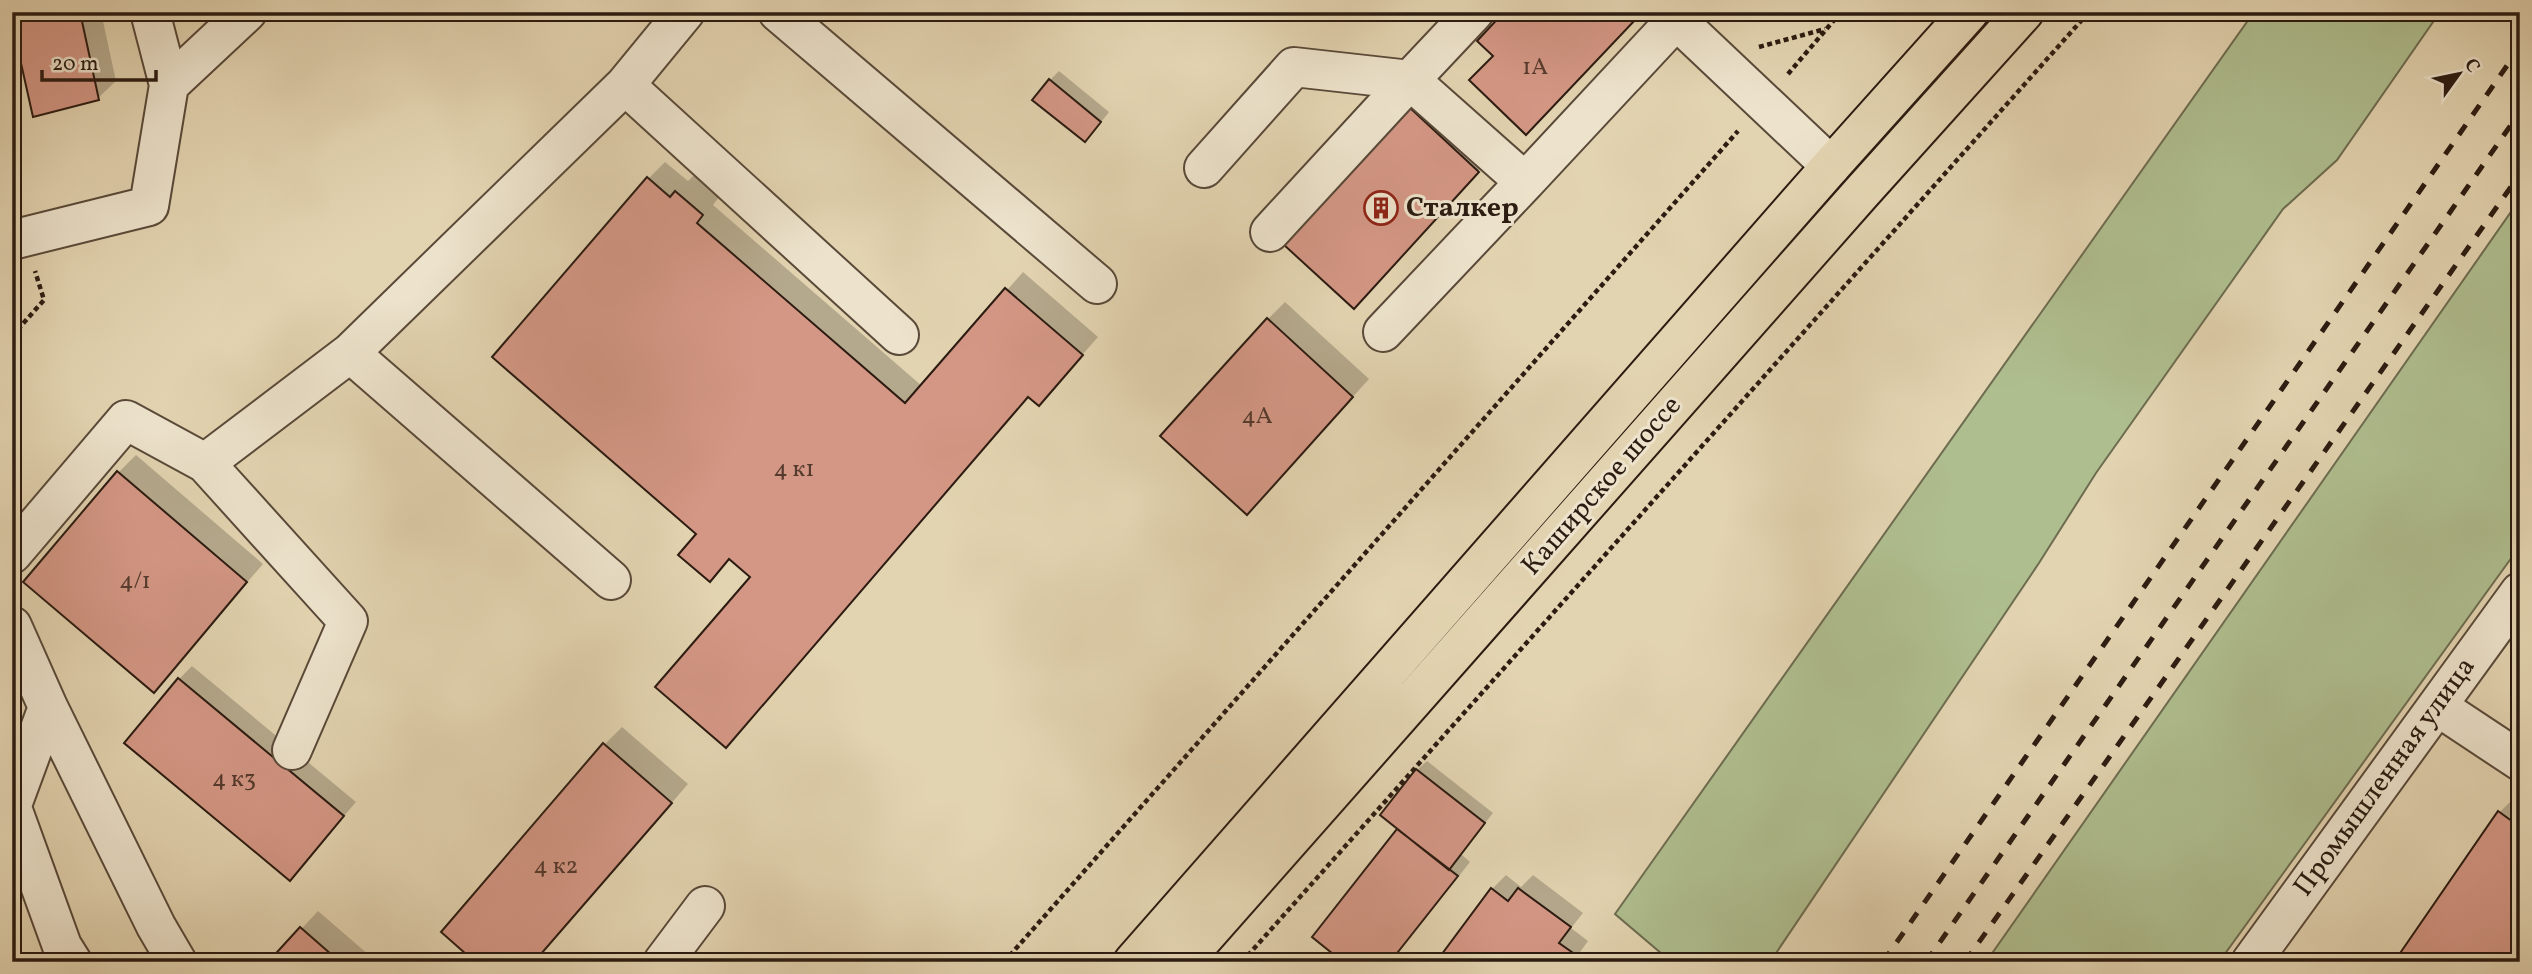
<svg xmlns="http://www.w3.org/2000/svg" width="2532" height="974" font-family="Vollkorn,serif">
<rect width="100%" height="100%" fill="#e3d4b1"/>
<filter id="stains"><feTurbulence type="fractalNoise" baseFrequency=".00286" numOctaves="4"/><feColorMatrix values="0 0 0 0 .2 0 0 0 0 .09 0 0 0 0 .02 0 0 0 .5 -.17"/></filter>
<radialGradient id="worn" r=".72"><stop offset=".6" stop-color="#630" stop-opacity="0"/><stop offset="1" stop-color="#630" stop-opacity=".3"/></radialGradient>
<path fill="#afbe8f" stroke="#6d6c50" stroke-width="2" d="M2254,12H2440L2337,160L2283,209L2096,473L2039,563L1770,962H1657L1662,954L1615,914Z
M2520,199V546L2219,962H1986Z"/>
<path fill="#0003" d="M12,12H101L116,81L98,98Z
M1506,12H1641L1539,119L1495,56Z
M1059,71L1109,112L1094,131L1050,80Z
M1422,94L1491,157L1367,293L1285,244Z
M665,162L688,181L694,175L719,197L713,205L922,386L1023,272L1098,337L1039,404L1029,396L726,746L752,577L730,558L710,580L699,533L648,179Z
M1285,302L1369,379L1264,495L1268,319Z
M136,455L263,564L154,690L118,473Z
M192,666L356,802L290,879L179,679Z
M622,727L688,784L534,962H478L604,745Z
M1427,761L1493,813L1461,854L1470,862L1391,962H1346L1314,937L1399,828L1417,770Z
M2517,795L2520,798V962L2499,813Z
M1506,875L1521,887L1533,875L1583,913L1571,928L1588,941L1573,962H1438L1492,889Z
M318,911L377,962H271Z"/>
<path fill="#d49785" stroke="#2b1b11" stroke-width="2" d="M12,12H80L99,100L33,117L12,23Z
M1504,12H1629L1636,19L1526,135L1469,80L1493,56L1477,41Z
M1049,79L1101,122L1085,142L1032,100Z
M1408,106L1479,172L1354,309L1283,244Z
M647,177L670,197L675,191L703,215L697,223L905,403L1005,288L1083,355L1039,406L1028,397L726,748L655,687L750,577L729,559L710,582L678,555L696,534L492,357Z
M1267,318L1353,397L1247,515L1160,436Z
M117,471L247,582L154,693L23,582Z
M178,678L344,816L290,881L124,743Z
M603,743L672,803L534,962H475L441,932Z
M1416,769L1485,823L1449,870L1380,815Z
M2498,811L2520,827V962H2394Z
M1397,829L1458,876L1390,962H1343L1312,937Z
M1491,888L1508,901L1518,888L1571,927L1559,943L1576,955L1571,962H1436Z
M300,927L340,962H268Z"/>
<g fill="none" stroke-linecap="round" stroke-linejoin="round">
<g stroke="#594939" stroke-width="42">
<path id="minor" d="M685,12L625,85L899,335
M778,12L1097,284
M1474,12L1410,80L1525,182L1676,20
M1668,12L1831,166
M169,85L247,12
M1204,168L1294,67L1410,80L1270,232
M12,240L149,206L169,85L150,12
M1383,332L1525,182
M205,463L348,621L292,750
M12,554L126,420L205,463L350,353
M611,580L350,353L625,85
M12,626L48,707L156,926L177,962
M2437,706L2520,761
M12,805L48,707
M12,808L62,946L72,962
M663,962L705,906
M2251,962L2520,592"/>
</g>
<g stroke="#2b1b11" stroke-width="42">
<path id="major" d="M1133,962L1831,166L1969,12
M1182,962L1861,193L2024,12"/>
</g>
<path stroke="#2b1b11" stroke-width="4.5" stroke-dasharray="5 3.5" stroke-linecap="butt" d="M1759,47L1825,29
M1788,74L1841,12
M12,336L44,300L35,271
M1004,962L1738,131
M1242,962L2089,12"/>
<use href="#minor" stroke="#ede3cc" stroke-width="38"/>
<use href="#major" stroke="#e3d4b1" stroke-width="38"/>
<path stroke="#2b1b11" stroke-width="5" stroke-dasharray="12 12" stroke-linecap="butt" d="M1883,962L2520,47
M1926,962L2520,112
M1965,962L2520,174"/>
</g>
<defs>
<g id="building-ring" transform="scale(1.75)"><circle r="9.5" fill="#ede3cc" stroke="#8f2418" stroke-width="1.5"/><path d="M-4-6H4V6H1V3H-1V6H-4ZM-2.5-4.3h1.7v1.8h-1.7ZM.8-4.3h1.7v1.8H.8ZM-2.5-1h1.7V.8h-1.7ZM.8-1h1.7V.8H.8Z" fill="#8f2418"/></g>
</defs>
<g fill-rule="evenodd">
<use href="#building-ring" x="1381" y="208"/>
</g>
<g text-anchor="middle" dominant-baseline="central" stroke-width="6" stroke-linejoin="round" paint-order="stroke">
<g font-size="24" fill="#553a2e">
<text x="1535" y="68">1А</text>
<text x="1257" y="417">4А</text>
<text x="794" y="470">4 к1</text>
<text x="135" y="582">4/1</text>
<text x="234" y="780">4 к3</text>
<text x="556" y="867">4 к2</text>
</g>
<g font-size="28" font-weight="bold" fill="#2b1b11" stroke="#ede3cc" text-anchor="start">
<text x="1406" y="208">Сталкер</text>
</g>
<g font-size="28" fill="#2b1b11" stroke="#ede3cc">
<text transform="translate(1602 486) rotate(-49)">Каширское шоссе</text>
<text transform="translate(2385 777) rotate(-54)">Промышленная улица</text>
</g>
</g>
<rect width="2532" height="974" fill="none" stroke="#e3d4b1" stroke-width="42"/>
<rect x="14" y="14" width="2504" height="946" fill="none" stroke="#2b1b11" stroke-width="3.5"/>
<rect x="21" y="21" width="2490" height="932" fill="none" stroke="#2b1b11" stroke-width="2"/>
<g transform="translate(2459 74) rotate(57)" stroke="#ede3cc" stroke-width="5" paint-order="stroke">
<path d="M0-5L12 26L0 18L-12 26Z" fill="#2b1b11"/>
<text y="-10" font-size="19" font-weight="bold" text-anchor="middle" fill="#2b1b11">С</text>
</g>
<path d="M42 70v10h114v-10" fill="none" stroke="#2b1b11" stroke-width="3.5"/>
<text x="52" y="70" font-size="21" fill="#2b1b11" stroke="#ede3cc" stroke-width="5" paint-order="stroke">20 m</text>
<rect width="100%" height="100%" filter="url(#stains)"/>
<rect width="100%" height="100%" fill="url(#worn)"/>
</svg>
